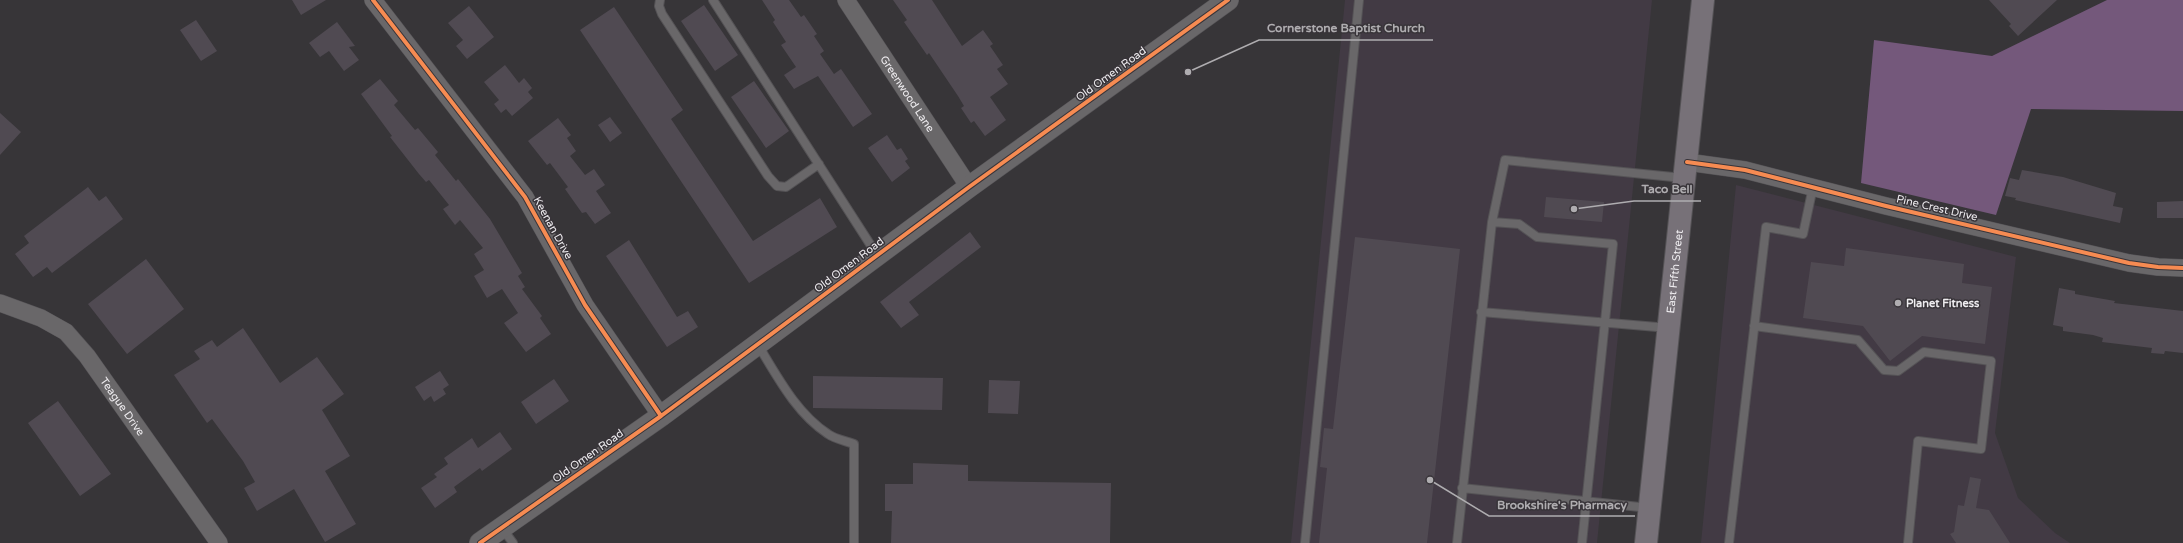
<svg xmlns="http://www.w3.org/2000/svg" width="2183" height="543" font-family="'Varela Round',sans-serif">
<rect width="100%" height="100%" fill="#373538"/>
<path fill="#423a44" d="M1345,0H1652L1597,543H1291Z
M1736,185L2016,257L1995,433L2018,498L2055,533L2070,543H1701Z"/>
<path fill="#74587b" d="M2107,0H2183V111L2031,109L1996,215L1861,183L1874,40L1992,56Z"/>
<path fill="#504a52" d="M292,0H326L301,15Z
M762,0H789L801,17L804,15L817,34L814,36L824,51L820,54L834,74L841,69L872,114L853,127L818,76L794,89L784,75L796,67L781,45L786,42L773,22L775,20Z
M893,0H932L962,46L983,30L993,44L990,46L1003,65L997,69L1008,84L990,97L1006,120L985,136L974,121L971,123L961,108L964,106L958,96L929,53L927,55L904,22L907,20Z
M1989,0H2057L2018,36L2009,26L2011,24Z
M704,5L738,55L715,71L681,21Z
M469,6L494,37L467,59L456,46L463,40L448,23Z
M614,7L683,110L671,119L753,241L820,198L837,227L749,283L580,30Z
M196,20L217,51L201,61L180,30Z
M337,22L355,46L349,47L359,60L344,71L329,51L320,57L309,43Z
M505,65L519,83L524,78L532,88L528,92L533,98L512,116L506,109L501,113L494,104L499,100L484,82Z
M380,79L398,101L394,105L415,130L418,128L438,152L435,155L456,181L458,179L490,219L522,273L518,276L525,287L522,289L542,316L540,318L551,334L526,352L504,323L518,313L502,289L487,298L474,276L484,270L474,254L483,248L460,220L455,225L443,209L449,205L429,180L426,182L419,174L390,137L392,136L361,94Z
M754,81L789,131L766,148L731,97Z
M0,113L21,132L0,155Z
M610,117L622,133L610,142L598,125Z
M558,118L571,135L567,138L576,151L570,156L585,175L594,169L605,185L596,191L611,213L595,224L586,212L582,213L565,189L568,187L550,163L547,165L528,141Z
M887,135L897,150L901,148L908,159L905,161L910,168L892,182L868,148Z
M2022,170L2063,177L2116,193L2113,206L2123,208L2120,223L2015,200L2016,198L2005,196L2010,178L2019,180Z
M88,187L99,201L106,196L123,219L52,273L47,267L33,277L15,254L29,243L24,236Z
M1546,197L1604,202L1602,222L1544,217Z
M2183,201V218H2157V202Z
M970,232L981,247L909,302L919,315L901,328L880,302Z
M1355,237L1460,249L1427,543H1319L1327,468L1320,467L1324,428L1333,429Z
M629,240L677,317L688,311L698,327L667,347L606,256Z
M1846,248L1964,264L1962,283L1992,287L1985,344L1922,336L1890,361L1863,326L1803,318L1811,262L1844,266Z
M146,259L184,309L127,354L88,304Z
M2059,288L2075,291V294L2115,301L2114,303L2183,311V353L2165,351L2164,354L2151,353L2152,348L2102,342L2103,338L2093,335L2063,331V327L2053,325Z
M243,328L280,383L317,357L344,394L322,410L350,456L325,471L356,524L325,542L294,489L257,511L244,488L255,482L243,461L212,419L207,423L174,375L200,359L194,351L212,340L217,347Z
M440,371L449,385L443,389L446,394L434,402L431,396L424,401L415,387Z
M813,376L943,378L942,410L813,408Z
M554,379L569,401L536,424L521,402Z
M989,380L1020,381L1018,414L988,413Z
M58,401L111,474L80,496L28,423Z
M500,432L512,449L482,471L480,468L454,487L457,492L435,508L421,488L437,477L434,474L448,464L444,458L472,438L478,448Z
M913,463L968,465V481L1111,483L1110,543H891L892,511H885V484H913Z
M1970,477L1981,479L1976,508L1989,510L2010,543H1956L1950,534L1954,532L1958,505L1964,506Z"/>
<g fill="none" stroke-linecap="round" stroke-linejoin="round">
<g stroke="#555356" stroke-width="10">
<path id="service" d="M660,0L659,6L662,14L768,176L777,186L786,187L819,164
M713,0L877,255
M1492,222L1519,224L1537,237L1613,244L1582,543
M1481,312L1669,328
M1754,326L1858,340L1884,370L1898,371L1924,352L1991,361L1981,449L1918,441L1908,543
M758,345C777,376 796,413 828,434C835,439 846,441 854,444V543
M1462,488L1649,508
M502,528L513,543
M1305,543L1359,0
M1457,543L1492,222L1505,160L1683,178
M1729,543L1766,227L1803,234L1813,187"/>
</g>
<g stroke="#555356" stroke-width="18">
<g id="minor">
<path d="M373,0L525,197L585,305L661,416"/>
<path id="s1" d="M846,0L969,187"/>
<path d="M1687,162L1745,170L1886,206L2129,263L2158,267L2183,268"/>
<path id="s2" d="M0,303L41,318L66,332L87,356L219,543"/>
</g>
</g>
<g stroke="#555356" stroke-width="22">
<path id="tertiary" d="M480,543L661,416L969,187L1228,0"/>
</g>
<g stroke="#555356" stroke-width="24">
<g id="primary">
<path id="s3" d="M1646,543L1703,0"/>
</g>
</g>
<use href="#service" stroke="#696769" stroke-width="8"/>
<use href="#minor" stroke="#696769" stroke-width="17"/>
<use href="#tertiary" stroke="#696769" stroke-width="21"/>
<use href="#primary" stroke="#777178" stroke-width="22"/>
<g stroke="#383439" stroke-width="6">
<path id="cycleway" d="M373,0L525,197L585,305L661,416
M1687,162L1745,170L1886,206L2129,263L2158,267L2183,268
M480,543L661,416L969,187L1228,0"/>
</g>
<use href="#cycleway" stroke="#f68b52" stroke-width="4"/>
</g>
<circle fill="#afadb0" stroke="#383439" stroke-width="1.5" cx="1898" cy="303" r="4"/>
<g text-anchor="middle" dominant-baseline="central" stroke-width="3" stroke-linejoin="round" paint-order="stroke">
<g font-size="11" fill="#efedf0" stroke="#383439">
<text transform="translate(1111 74) rotate(-36)">Old Omen Road</text>
<text stroke="none"><textPath href="#s1" startOffset="112">Greenwood Lane</textPath></text>
<text transform="translate(1937 208) rotate(13)">Pine Crest Drive</text>
<text transform="translate(553 228) rotate(61)">Keenan Drive</text>
<text transform="translate(849 265) rotate(-37)">Old Omen Road</text>
<text stroke="none"><textPath href="#s3" startOffset="273">East Fifth Street</textPath></text>
<text stroke="none"><textPath href="#s2" startOffset="166">Teague Drive</textPath></text>
<text transform="translate(588 456) rotate(-35)">Old Omen Road</text>
</g>
<g font-size="11" font-weight="bold" fill="#efedf0" stroke="#383439" text-anchor="start">
<text x="1906" y="303">Planet Fitness</text>
</g>
</g>
<path fill="none" stroke="#afadb0" stroke-width="1.5" d="M1188 72L1259 40H1433M1574 209L1634 201H1701M1430 480L1489 516H1635"/>
<g fill="#afadb0" stroke="#383439" stroke-width="1.5">
<circle cx="1188" cy="72" r="4"/>
<circle cx="1574" cy="209" r="4"/>
<circle cx="1430" cy="480" r="4"/>
</g>
<g font-size="12" text-anchor="middle" font-weight="bold" fill="#afadb0" stroke="#383439" stroke-width="3" stroke-linejoin="round" paint-order="stroke">
<text x="1346" y="32">Cornerstone Baptist Church</text>
<text x="1667" y="193">Taco Bell</text>
<text x="1562" y="509">Brookshire's Pharmacy</text>
</g>
</svg>
